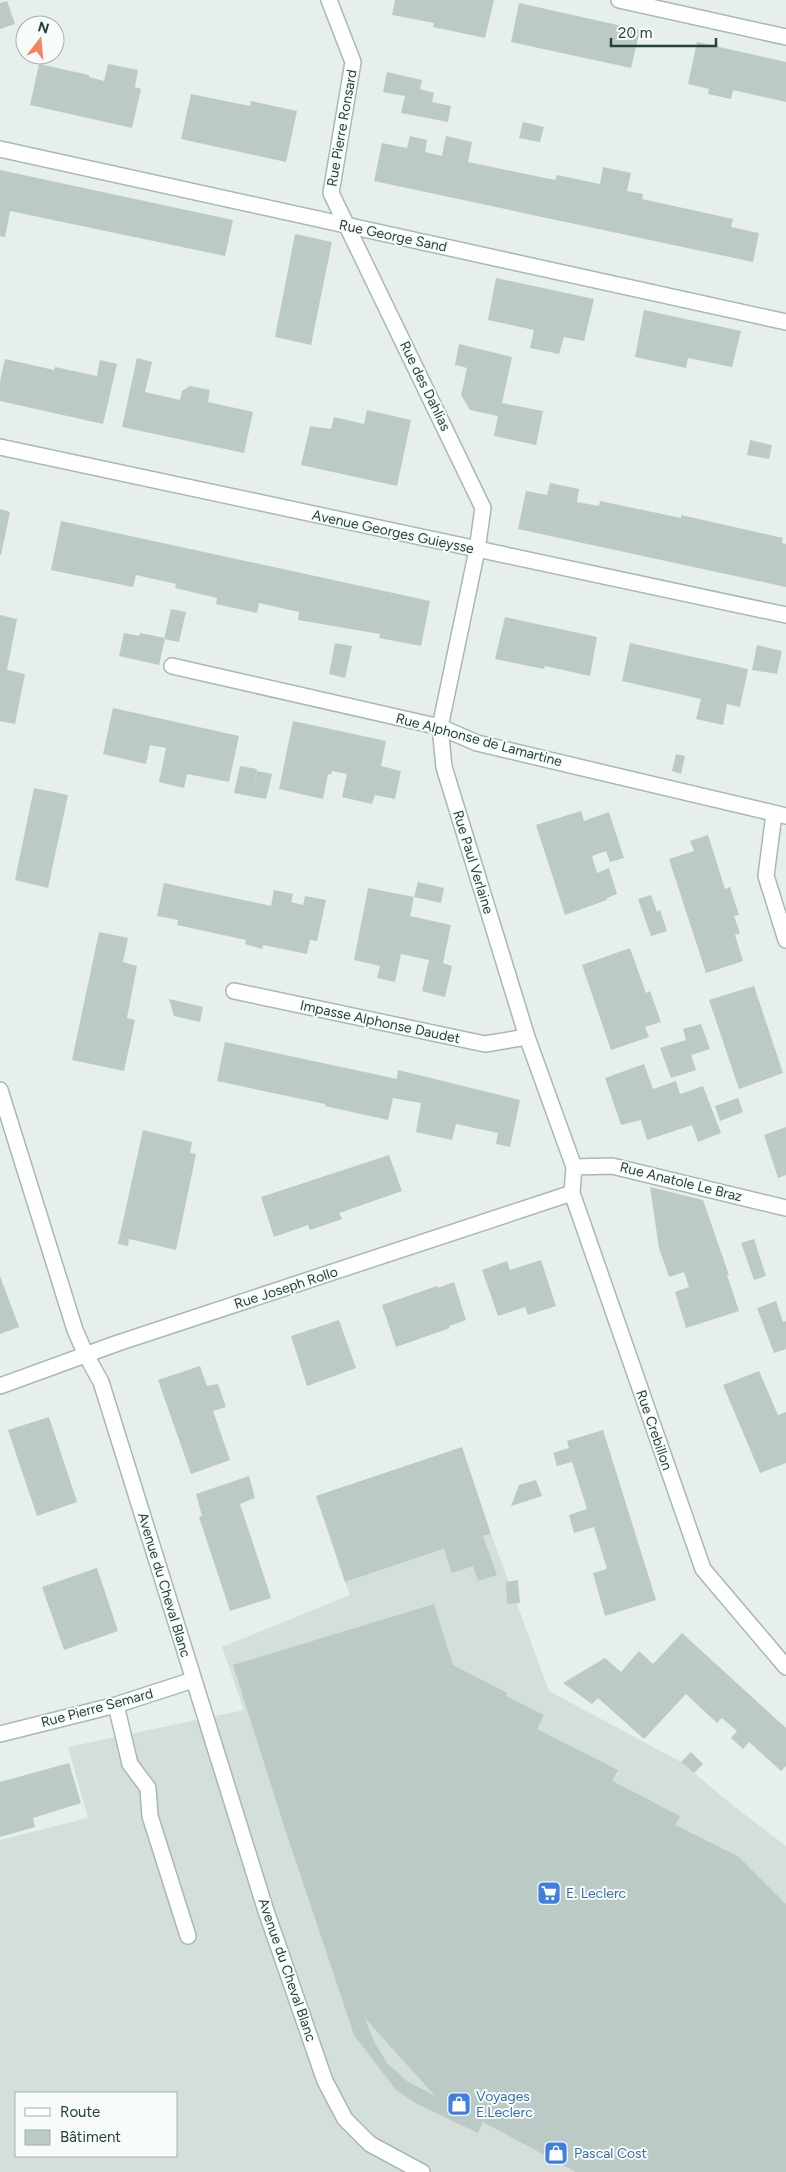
<svg xmlns="http://www.w3.org/2000/svg" width="786" height="2172" font-family="Figtree,sans-serif">
<rect width="100%" height="100%" fill="#e6efeb"/>
<path fill="#d4dfda" fill-rule="evenodd" d="M491,1534L549,1691L681,1762L731,1804L786,1846V2172H0V1840L88,1818L68,1747L244,1710L222,1647L350,1595L345,1582ZM16,2093H176V2156H16Z"/>
<path fill="#bbcac4" fill-rule="evenodd" d="M395,0H494L485,38L433,27L434,23L392,15Z
M7,1L15,24L0,29V3Z
M519,3L640,30L631,68L511,42Z
M697,42L786,62V102L733,90L731,99L708,94L709,89L688,84Z
M39,64L89,75V77L104,81L108,64L138,70L135,87L141,89L132,128L30,105Z
M387,72L422,80L420,89L434,93L432,102L451,106L448,122L401,113L405,96L383,92Z
M191,94L250,106L251,101L297,111L286,162L181,139Z
M523,122L544,127L540,142L519,138Z
M410,136L427,140L425,152L442,156L446,136L472,142L468,162L555,180L557,175L600,184L603,167L631,173L627,191L643,194L642,199L733,219L731,227L759,233L753,262L374,181L382,143L407,148Z
M0,170L233,220L225,256L10,211L5,237L0,236Z
M295,234L332,242L311,345L275,337Z
M496,278L594,299L584,341L564,337L559,354L530,348L534,330L488,320Z
M644,310L741,331L732,367L688,358L686,368L635,357Z
M459,344L512,357L502,403L543,411L536,445L494,436L498,416L470,410L461,395L467,368L455,365Z
M137,358L152,362L145,392L180,400L182,391L190,386L210,390L208,402L253,412L244,453L122,427Z
M5,359L54,370L55,367L97,376L100,360L117,364L103,424L0,401V381Z
M367,410L411,420L397,486L301,465L310,426L331,429L334,417L364,424Z
M750,440L772,445L769,459L747,455Z
M550,483L579,489L577,502L599,506L600,501L681,518V515L783,538L782,543L786,544V587L518,529L526,491L547,495Z
M0,509L10,512L1,555H0Z
M61,521L430,601L421,646L379,638L380,634L298,620L299,612L259,603L257,613L216,604L217,598L175,588L176,584L136,575L133,587L51,570Z
M171,609L186,612L179,642L164,639Z
M0,615L17,619L7,670L25,674L15,724L0,721Z
M505,617L597,637L590,676L545,666L544,669L495,659Z
M124,633L139,636L140,633L165,638L159,665L119,656Z
M335,643L352,646L345,678L329,674Z
M630,643L748,669L740,707L727,704L723,725L696,719L701,699L622,681Z
M757,645L782,651L777,674L752,670Z
M113,708L239,736L229,782L187,774L184,788L159,782L166,748L150,745L146,764L103,754Z
M293,721L386,741L381,766L401,771L395,799L375,795L372,804L342,797L347,774L332,771L331,775L328,774L323,799L279,789Z
M676,754L685,756L681,774L672,771Z
M240,766L257,769L253,789L257,771L272,774L266,799L234,793Z
M34,788L68,795L48,888L15,880Z
M581,811L584,821L609,812L624,858L610,862L606,851L592,856L597,873L609,868L617,894L607,898V900L565,915L536,825Z
M708,835L725,889L730,887L739,915L734,916L740,933L735,935L743,961L706,973L669,859L694,851L690,841Z
M418,882L444,888L441,903L414,897Z
M164,883L271,906L274,890L293,894L291,902L303,905L305,896L326,900L317,941L310,940L307,954L263,945L262,949L245,944L246,940L177,925L178,920L157,916Z
M368,888L414,897L410,916L451,925L443,963L452,966L445,997L422,991L429,960L401,954L395,982L377,978L380,966L354,960Z
M651,895L657,912L660,910L667,931L651,936L638,899Z
M99,932L128,938L123,962L137,966L127,1018L135,1020L124,1071L72,1060Z
M630,948L646,993L650,991L661,1022L645,1027L649,1037L611,1050L582,965Z
M754,986L783,1073L739,1089L709,1000Z
M169,999L203,1007L200,1022L174,1016Z
M701,1024L710,1049L691,1055L696,1070L671,1078L660,1048L686,1040L683,1029Z
M225,1042L397,1079L398,1070L520,1100L510,1147L496,1144L498,1133L456,1124L452,1140L416,1132L421,1103L393,1098L388,1120L325,1106V1104L217,1081Z
M644,1064L653,1089L676,1081L680,1094L703,1086L721,1133L698,1142L692,1125L647,1140L641,1120L621,1125L605,1078Z
M738,1098L743,1112L720,1121L715,1106Z
M786,1127V1175L778,1178L764,1135Z
M143,1130L192,1142L190,1153L196,1154L176,1250L129,1239L128,1246L118,1244Z
M389,1155L402,1191L339,1213L342,1219L310,1230L308,1225L274,1237L261,1197Z
M650,1187L703,1200L729,1275H727L739,1311L686,1328L675,1292L689,1287L684,1272L669,1277L659,1248Z
M754,1239L766,1276L754,1280L741,1243Z
M541,1260L556,1306L528,1315L525,1307L498,1316L482,1270L507,1261L510,1270Z
M0,1276L19,1327L0,1334Z
M454,1282L466,1320L449,1326L450,1328L396,1347L382,1305L437,1286L438,1288Z
M776,1301L783,1322L786,1321V1349L774,1353L757,1308Z
M339,1320L356,1368L307,1386L291,1336Z
M200,1366L207,1386L218,1384L226,1407L213,1411L230,1460L191,1474L158,1380Z
M759,1371L778,1415L786,1412V1463L760,1473L723,1385Z
M49,1417L77,1502L37,1516L8,1430Z
M603,1430L656,1600L605,1616L593,1573L607,1569L594,1527L574,1533L569,1515L587,1509L572,1462L557,1466L553,1453L569,1448L567,1441Z
M462,1447L491,1534L483,1536L497,1575L478,1581L473,1566L452,1573L444,1549L345,1582L316,1496Z
M249,1476L255,1498L240,1504L271,1598L230,1611L199,1517L202,1516L196,1494Z
M536,1480L542,1496L511,1506L519,1485Z
M97,1568L118,1631L64,1650L42,1587Z
M518,1580L520,1603L507,1604L506,1582Z
M434,1604L453,1665L507,1693L506,1696L544,1715L537,1729L618,1770L612,1781L680,1816L675,1825L739,1857L786,1904V2172H576L483,2122L478,2133L417,2104L396,2090L354,2035L284,1826L233,1665ZM364,2017L435,2096L407,2081L387,2063L375,2043Z
M682,1633L786,1728V1766L781,1771L749,1742L743,1749L731,1738L737,1731L722,1718L717,1723L686,1694L644,1739L598,1698L592,1704L563,1683L605,1658L621,1672L639,1651L653,1664Z
M691,1752L703,1764L694,1773L681,1762Z
M69,1763L81,1803L33,1818L35,1827L0,1837V1782Z"/>
<g fill="none" stroke-linecap="round" stroke-linejoin="round">
<g stroke="#a8b8b2" stroke-width="18">
<path id="minor" d="M329,0L353,62L331,193L483,508L477,550L440,727L444,767L527,1037L574,1167L572,1193L703,1569L786,1667
M619,0L786,37
M0,149L786,322
M0,447L786,615
M172,666L440,727L477,743L786,816
M774,814L766,876L786,940
M234,991L485,1044L527,1037
M0,1090L75,1330L86,1355L101,1382L266,1911L325,2081L345,2119L370,2144L422,2172
M574,1167L612,1166L786,1208
M0,1386L118,1343L572,1193
M116,1705L130,1764L148,1788L150,1816L188,1936
M0,1734L116,1705L193,1680"/>
</g>
<use href="#minor" stroke="#fff" stroke-width="15"/>
</g>
<defs>
<g id="supermarket-square" transform="scale(1.25)"><rect x="-9" y="-9" width="18" height="18" rx="4" fill="#3f7fe0" stroke="#f7fbf9"/><path d="M-6-5.5h2.5l.6 2H6L4.5 2H-2.5L-4.4-4H-6ZM-1.5 3.2a1.3 1.3 0 1 0 .1 0ZM3 3.2a1.3 1.3 0 1 0 .1 0Z" fill="#fff"/></g>
<g id="shop-square" transform="scale(1.25)"><rect x="-9" y="-9" width="18" height="18" rx="4" fill="#3f7fe0" stroke="#f7fbf9"/><path d="M-5-2.5h2.3a2.7 3.5 0 0 1 5.4 0H5L5.5 6h-11ZM-1.5-2.5h3a1.5 2.3 0 0 0-3 0Z" fill="#fff"/></g>
</defs>
<g fill-rule="evenodd">
<use href="#supermarket-square" x="549" y="1893"/>
<use href="#shop-square" x="459" y="2104"/>
<use href="#shop-square" x="556" y="2153"/>
</g>
<g text-anchor="middle" dominant-baseline="central" stroke-width="4" stroke-linejoin="round" paint-order="stroke">
<g font-size="14" fill="#24423a" stroke="#f7fbf9">
<text transform="translate(342 128) rotate(-80)">Rue Pierre Ronsard</text>
<text transform="translate(393 236) rotate(12)">Rue George Sand</text>
<text transform="translate(425 386) rotate(64)">Rue des Dahlias</text>
<text transform="translate(393 532) rotate(12)">Avenue Georges Guieysse</text>
<text transform="translate(479 740) rotate(15)">Rue Alphonse de Lamartine</text>
<text transform="translate(473 862) rotate(73)">Rue Paul Verlaine</text>
<text transform="translate(380 1022) rotate(12)">Impasse Alphonse Daudet</text>
<text transform="translate(681 1182) rotate(14)">Rue Anatole Le Braz</text>
<text transform="translate(286 1288) rotate(-18)">Rue Joseph Rollo</text>
<text transform="translate(654 1430) rotate(71)">Rue Crebillon</text>
<text transform="translate(164 1585) rotate(73)">Avenue du Cheval Blanc</text>
<text transform="translate(97 1708) rotate(-15)">Rue Pierre Semard</text>
<text transform="translate(287 1970) rotate(71)">Avenue du Cheval Blanc</text>
</g>
<g font-size="14" fill="#366cbe" stroke="#f7fbf9" text-anchor="start">
<text x="566" y="1893">E. Leclerc</text>
<text x="476" y="2096">Voyages<tspan x="476" dy="16">E.Leclerc</tspan></text>
<text x="574" y="2153">Pascal Cost</text>
</g>
</g>
<rect x="15" y="2092" width="162" height="65" fill="#f7fbf9" stroke="#a3b1ad"/>
<rect x="25" y="2108" width="25" height="8" fill="#ffffff" stroke="#a3b1ad"/>
<text x="60" y="2117" font-size="15" fill="#24423a">Route</text>
<rect x="25" y="2130" width="25" height="15" fill="#bbcac4" stroke="#a3b1ad"/>
<text x="60" y="2142" font-size="15" fill="#24423a">Bâtiment</text>
<g transform="translate(40 40) rotate(16)"><circle r="24" fill="#f7fbf9" stroke="#a3b1ad"/>
<path d="M0-4L9 19L0 12L-9 19Z" fill="#f4845f"/>
<text y="-8" font-size="14" font-weight="bold" text-anchor="middle" fill="#24423a">N</text>
</g>
<path d="M611 38v8h105v-8" fill="none" stroke="#24423a" stroke-width="2.5"/>
<text x="618" y="38" font-size="15" fill="#24423a" stroke="#f7fbf9" stroke-width="4" paint-order="stroke">20 m</text>
</svg>
